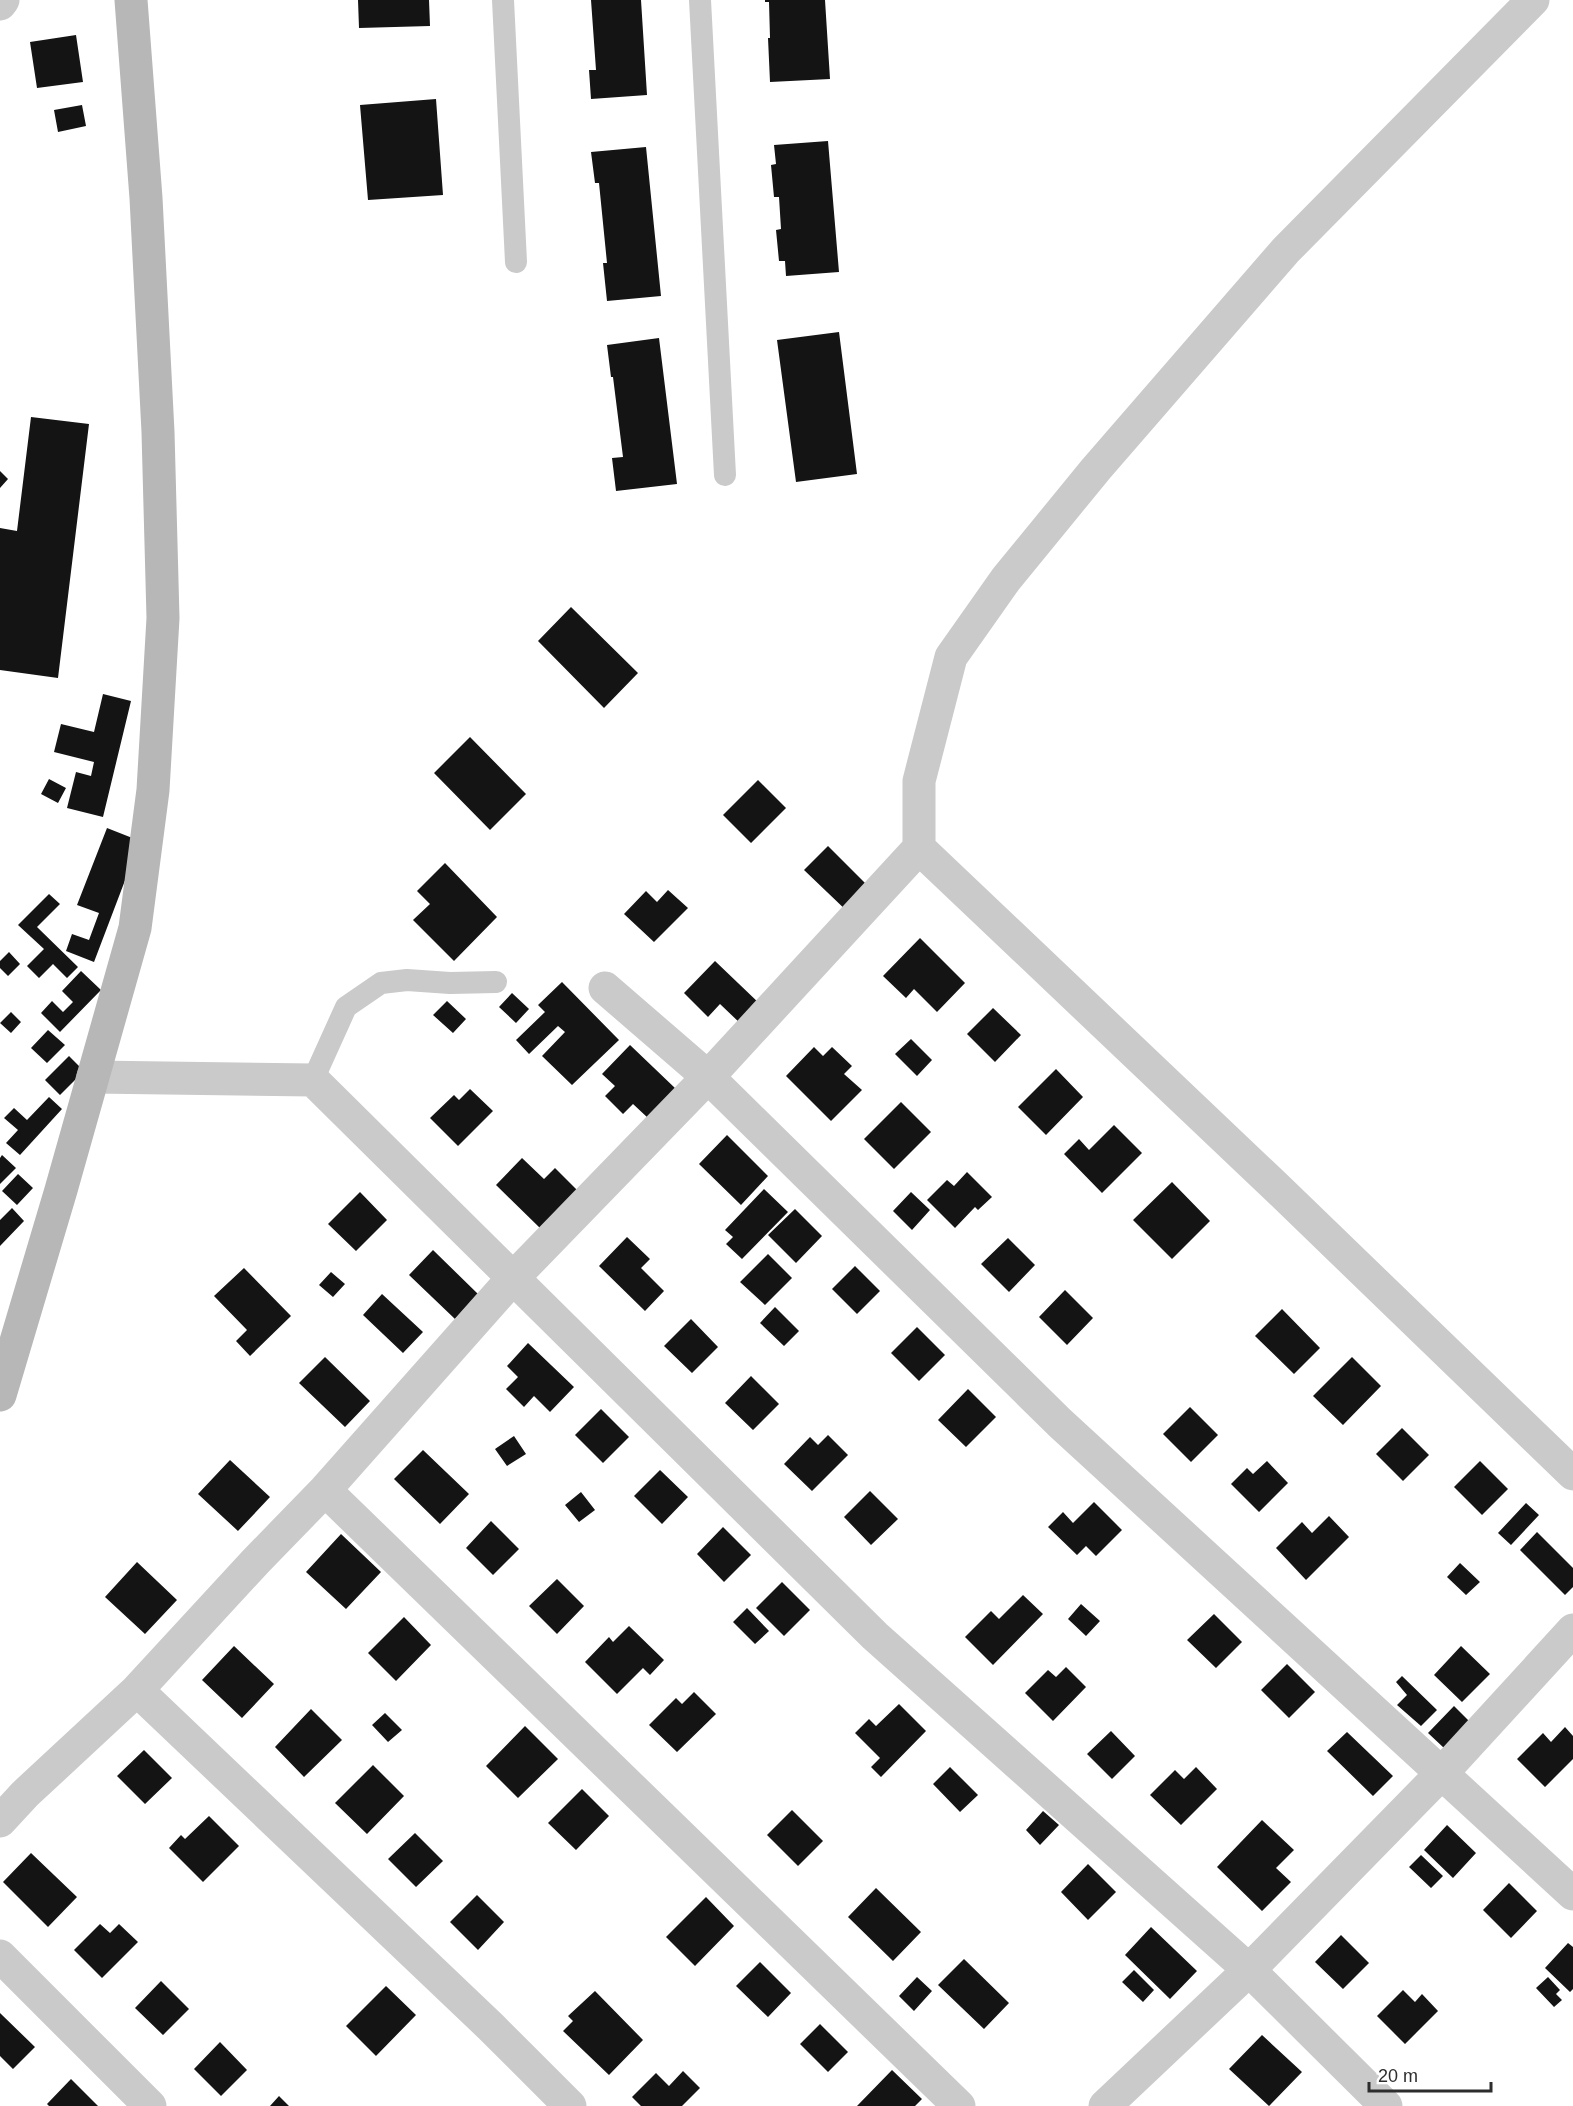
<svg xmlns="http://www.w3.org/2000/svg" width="1573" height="2106" font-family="Arial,sans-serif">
<rect width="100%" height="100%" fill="#fff"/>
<path fill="#141414" d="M358,0H429L430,26L359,28Z
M591,0H641L647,95L591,99L589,70H596Z
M765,0H825L830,79L770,82L768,38H770L769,2H765Z
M76,35L83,82L37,88L30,42Z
M436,99L443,195L368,200L360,105Z
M82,105L86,126L58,132L54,110Z
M828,141L839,272L786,276L785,261H779L776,230L781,229L779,197H774L771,165L776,164L774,145Z
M646,147L661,296L607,301L603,263H607L599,183H595L591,152Z
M839,332L857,474L796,482L777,340Z
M659,338L677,484L616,491L612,458L623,457L613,377H611L607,345Z
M31,417L89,424L58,678L0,670V528L17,531Z
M0,471L8,479L0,488Z
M571,607L638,673L604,708L538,641Z
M103,694L131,701L103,817L67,808L76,772L91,776L94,762L54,752L61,724L94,732Z
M470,737L526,794L490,830L434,773Z
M49,779L66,788L58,803L41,794Z
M758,780L786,808L751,843L723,815Z
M107,828L140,841L94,962L66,951L72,934L89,940L99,913L77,905Z
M828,846L873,891L850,914L804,870Z
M445,863L497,917L454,961L413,920L430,904L417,891Z
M668,890L688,908L654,942L624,914L646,891L657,902Z
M49,894L60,904L37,927L78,967L67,978L53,964L39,978L27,966L44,949L18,925Z
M920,938L965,983L937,1012L914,989L906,998L883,976Z
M9,952L20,964L8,976L0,968V961Z
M715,961L761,1005L742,1025L720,1004L708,1017L684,993Z
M81,971L101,990L60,1032L41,1013L52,1001L63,1012L73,1002L62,991Z
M562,982L619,1040L572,1085L542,1056L565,1032L558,1026L529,1054L516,1040L545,1012L538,1005Z
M512,993L529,1009L516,1023L499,1007Z
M447,1001L466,1019L453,1033L433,1015Z
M993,1008L1021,1035L995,1062L967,1034Z
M11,1012L21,1022L11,1033L0,1023Z
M48,1030L65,1045L47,1063L31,1048Z
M911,1039L932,1060L917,1076L895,1054Z
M630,1045L676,1089L648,1118L633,1104L623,1114L605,1096L615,1086L602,1074Z
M814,1047L823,1056L832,1047L852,1066L844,1074L862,1090L831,1121L786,1076Z
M69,1056L84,1071L60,1095L45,1080Z
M1056,1069L1083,1097L1046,1135L1018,1107Z
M470,1089L493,1111L458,1146L430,1118L454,1095L459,1100Z
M49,1097L62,1109L20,1155L6,1143L18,1130L4,1118L14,1108L27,1120Z
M901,1102L931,1132L894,1169L864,1139Z
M1114,1125L1142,1153L1102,1193L1064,1154L1079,1139L1089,1150Z
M727,1135L768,1176L741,1205L699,1164Z
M2,1155L16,1168L0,1184V1158Z
M522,1158L544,1179L555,1168L578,1191L541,1229L496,1185Z
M967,1172L992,1197L978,1210L975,1207L955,1228L927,1200L947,1180L954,1186Z
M18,1174L33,1188L17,1205L2,1191Z
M1172,1182L1210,1221L1172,1259L1133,1220Z
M764,1189L788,1212L742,1259L726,1244L733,1237L725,1230Z
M360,1192L387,1220L356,1251L328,1224Z
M911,1192L930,1210L912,1230L893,1211Z
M12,1208L24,1221L0,1246V1220Z
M795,1209L822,1236L796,1263L768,1235Z
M627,1237L650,1259L641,1268L664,1291L645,1311L599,1266Z
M1008,1238L1035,1265L1009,1292L981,1264Z
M433,1250L478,1294L455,1319L409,1275Z
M768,1254L792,1278L765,1305L740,1282Z
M855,1266L880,1291L857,1314L832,1289Z
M244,1268L291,1316L250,1356L236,1341L247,1330L214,1296Z
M331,1272L345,1284L333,1297L319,1285Z
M1065,1290L1093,1318L1067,1345L1039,1317Z
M382,1294L423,1332L403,1353L363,1315Z
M775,1307L799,1331L784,1346L760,1323Z
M1282,1309L1320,1348L1294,1374L1255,1336Z
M691,1319L718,1347L692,1373L664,1346Z
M917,1327L945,1355L919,1381L891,1353Z
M528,1343L574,1387L550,1412L534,1396L524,1407L506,1389L518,1377L507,1366Z
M325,1357L370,1401L345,1427L299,1383Z
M1352,1357L1381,1386L1343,1425L1313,1396Z
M751,1376L779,1404L753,1430L725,1403Z
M968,1389L996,1417L966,1447L938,1420Z
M1190,1407L1218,1435L1191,1462L1163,1434Z
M601,1409L629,1437L603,1463L575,1435Z
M1402,1428L1429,1455L1403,1481L1376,1454Z
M828,1435L848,1455L812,1491L784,1464L810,1437L818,1445Z
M514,1436L526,1454L507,1466L495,1449Z
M423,1450L469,1494L440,1524L394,1479Z
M230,1460L270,1497L238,1531L198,1494Z
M1267,1461L1288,1483L1259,1512L1231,1484L1247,1468L1253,1474Z
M1480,1461L1508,1489L1482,1515L1454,1487Z
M660,1470L688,1497L662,1524L634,1496Z
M870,1491L898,1519L871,1545L844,1517Z
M581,1492L595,1510L579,1522L565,1505Z
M1094,1502L1122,1530L1096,1556L1086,1546L1077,1555L1048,1527L1063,1512L1073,1523Z
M1526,1503L1539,1515L1511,1545L1498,1533Z
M1329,1516L1349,1537L1306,1580L1276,1548L1302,1522L1312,1533Z
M491,1521L519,1549L493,1575L466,1548Z
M723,1527L751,1555L724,1582L697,1554Z
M1537,1532L1573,1568V1587L1565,1595L1520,1550Z
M341,1534L381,1572L346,1609L306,1572Z
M137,1562L177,1600L145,1634L105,1597Z
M1460,1563L1480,1582L1466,1595L1447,1577Z
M557,1579L584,1606L557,1634L529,1606Z
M782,1582L810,1610L784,1636L756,1608Z
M1023,1595L1043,1614L993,1665L965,1637L991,1611L999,1619Z
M1081,1604L1100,1621L1086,1636L1068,1619Z
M747,1608L769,1631L755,1644L733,1622Z
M1214,1614L1242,1642L1216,1668L1187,1640Z
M404,1617L431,1645L396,1681L368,1653Z
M629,1626L664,1660L650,1675L643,1668L617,1694L585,1662L609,1637L613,1642Z
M234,1646L274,1684L242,1718L202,1680Z
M1461,1646L1490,1674L1462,1702L1434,1675Z
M1287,1664L1315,1692L1289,1718L1261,1690Z
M1066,1667L1086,1687L1053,1721L1025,1693L1048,1670L1056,1677Z
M1402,1676L1437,1710L1421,1726L1397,1705L1407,1695L1396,1682Z
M694,1692L716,1714L677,1752L649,1725L676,1698L682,1704Z
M899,1704L926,1731L881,1777L871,1767L880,1758L855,1733L869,1719L876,1726Z
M1454,1706L1470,1722L1444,1748L1428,1733Z
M311,1709L342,1740L304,1777L275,1747Z
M385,1713L402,1730L388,1742L372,1725Z
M525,1726L558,1759L518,1798L486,1766Z
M1565,1727L1573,1736V1759L1545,1787L1517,1759L1543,1733L1551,1742Z
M1111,1731L1135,1756L1112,1779L1087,1754Z
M1347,1732L1393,1776L1373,1796L1327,1751Z
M144,1750L172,1778L145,1804L117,1776Z
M373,1765L404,1796L367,1834L335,1803Z
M950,1767L978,1795L960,1812L933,1784Z
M1196,1767L1217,1789L1181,1825L1150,1795L1175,1770L1184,1779Z
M582,1789L609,1816L576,1850L548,1823Z
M792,1810L823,1841L798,1866L767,1835Z
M1043,1811L1059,1825L1040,1845L1026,1830Z
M209,1816L239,1846L203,1882L169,1848L181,1835L185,1839Z
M1262,1820L1294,1850L1276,1868L1291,1882L1262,1911L1217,1867Z
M1447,1825L1476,1853L1453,1878L1424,1850Z
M415,1833L443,1861L416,1887L388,1859Z
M31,1853L77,1897L48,1927L3,1882Z
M1421,1855L1443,1876L1431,1888L1409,1867Z
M1088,1864L1116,1892L1088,1920L1061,1892Z
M1509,1883L1537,1911L1511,1938L1483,1910Z
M876,1888L921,1932L893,1961L848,1917Z
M477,1895L504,1922L478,1950L450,1922Z
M706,1897L734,1926L695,1966L666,1937Z
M100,1924L110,1933L119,1924L138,1942L102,1978L74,1950Z
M1151,1927L1197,1971L1170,1999L1125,1955Z
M1341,1935L1369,1963L1343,1989L1315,1962Z
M1568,1943L1573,1947V1989L1570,1992L1545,1968Z
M964,1959L1009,2003L984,2029L938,1985Z
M760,1962L791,1993L768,2017L736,1986Z
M1134,1970L1154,1990L1143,2002L1122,1982Z
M917,1977L932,1991L914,2011L899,1996Z
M1548,1977L1560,1990L1556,1994L1562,2000L1554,2007L1536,1988Z
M161,1981L189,2009L163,2035L135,2008Z
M386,1986L416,2015L376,2056L346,2026Z
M1403,1990L1415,2002L1422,1994L1438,2011L1405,2044L1377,2016Z
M595,1991L643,2040L609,2075L563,2031L573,2021L568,2016Z
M0,2013L35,2047L13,2069L0,2056Z
M820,2024L848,2052L828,2072L800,2044Z
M1262,2035L1302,2072L1269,2106L1229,2069Z
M220,2042L247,2070L221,2096L194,2069Z
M892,2070L922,2099L915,2106H857Z
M683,2071L700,2088L682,2106H641L632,2097L656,2073L669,2086Z
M71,2079L98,2106H49L47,2104Z
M279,2096L289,2106H270Z"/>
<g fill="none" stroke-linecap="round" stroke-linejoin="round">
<path stroke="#cacaca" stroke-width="22" d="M503,0L516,262
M700,0L725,475
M313,1080L346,1007L381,983L407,980L450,983L496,982"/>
<path stroke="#cacaca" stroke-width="33" d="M1533,0L1286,250L1096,469L1006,579L951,657L919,781V848L1275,1186L1573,1474
M0,4L3,0
M605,988L708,1077L1060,1423L1573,1894
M93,1077L313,1080L875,1636L1249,1970L1386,2106
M325,1490L959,2106
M137,1690L491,2027L570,2106
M0,1821L25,1794L137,1690L256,1561L325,1490L513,1278L708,1077L919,848
M0,1956L150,2106
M1105,2106L1249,1970L1442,1773L1573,1630"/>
<path stroke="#b7b7b7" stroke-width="33" d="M0,1395L61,1190L135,928L153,790L163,618L158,432L146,198L131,0"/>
</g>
<path d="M1369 2082v9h122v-9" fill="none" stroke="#2d2d2d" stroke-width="3"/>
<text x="1378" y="2082" font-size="18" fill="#2d2d2d" stroke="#ffffff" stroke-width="4.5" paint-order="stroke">20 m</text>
</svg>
